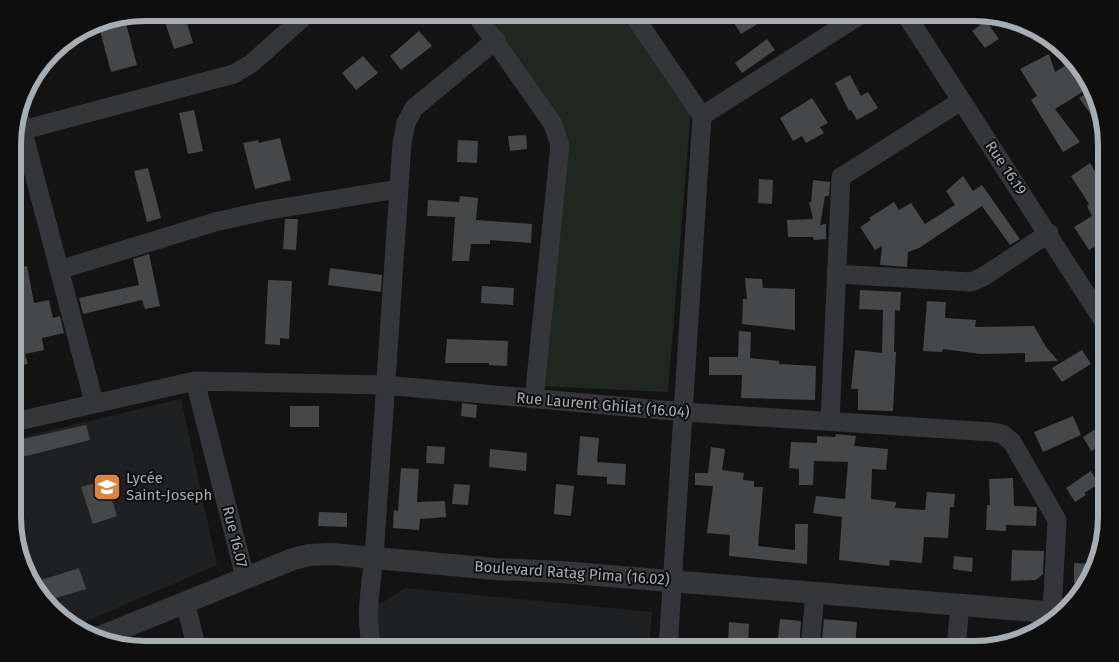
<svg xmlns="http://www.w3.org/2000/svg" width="1119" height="662" font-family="'Fira Sans',sans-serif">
<rect width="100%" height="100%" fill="#131314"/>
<path fill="#1f2021" d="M181,399L217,565L73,627L35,590L14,534V439Z
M405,588L652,612L649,649H379L371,607L385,601Z"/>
<path fill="#202620" d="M466,13H620L691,110L668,392L535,386L556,144Z"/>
<path fill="#454749" d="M727,12H778L741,34Z
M184,13L193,43L174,49L164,19Z
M125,20L137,65L111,72L99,27Z
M986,21L999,39L985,48L972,31Z
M419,31L432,46L401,70L390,56Z
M767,39L775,50L742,73L735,63Z
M1049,54L1055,72L1066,65L1084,91L1055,109L1080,142L1063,152L1031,100L1037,96L1020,69Z
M363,56L378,73L356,90L342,73Z
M850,75L861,96L868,92L878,108L857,120L851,110L849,111L835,83Z
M1091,90L1103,125L1100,127L1079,98Z
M812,98L828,123L820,127L824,133L806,143L802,136L793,141L780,118Z
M194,110L203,151L188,154L179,113Z
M526,135L527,149L510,151L508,136Z
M280,138L291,180L255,189L243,143L258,140L259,143Z
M458,140L478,141L477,163L457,162Z
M1090,163L1106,189V267L1094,247L1089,250L1074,227L1092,216L1087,206L1089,204L1071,176Z
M148,168L161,218L147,222L134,171Z
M963,176L973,191L982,185L1020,239L1010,245L982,206L919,248L908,252L907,267L880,265L882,246L875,250L860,227L871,220L869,218L894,202L899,210L911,203L925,224L955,205L946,191Z
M759,179L773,180L772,204L758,203Z
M813,180L830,182L829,196H825L820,225L826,224V239L814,240L813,237H788L787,220L813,219L809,202H811Z
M460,196L478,198L476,220L532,224L531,243L490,240V244H471L469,261H452L455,217L427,216L428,200L459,202Z
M285,219H298L296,250L283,249Z
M149,254L160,306L145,309L142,300L83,314L79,298L139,285L133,259Z
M27,266L34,303L49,300L53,318L60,316L64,333L42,338L44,350L25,354L28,364L14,367V269Z
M330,268L382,275L381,292L328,285Z
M745,278L762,279L763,288L795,289V330L742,324L743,299H747Z
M268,280L292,281L289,339L280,338V345L265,344Z
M482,286L514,288L513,305L481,303Z
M860,290L901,292L900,311L895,310L894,352H896L893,411L858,410V389H851L855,350L882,353L883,310L859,309Z
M927,301L946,302L945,318L976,320L975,327L1034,326L1046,347L1058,361L1025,362V353L981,354L943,349L942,352L923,351Z
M739,331L751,332L750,358L779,361V364L816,366L815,400L741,398L742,375H709V357H738Z
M447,339L508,341L507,366L489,365V363H445Z
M1082,350L1091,364L1062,382L1052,368Z
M462,403L477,405L476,418L461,416Z
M290,406H319V427H290Z
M1073,416L1081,435L1043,452L1034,432Z
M86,425L90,440L14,459V441Z
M1099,427L1106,443L1091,451L1083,437Z
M836,434L856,436L854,446L888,449L886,470L872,469L871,499L896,502L895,508L925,510L927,492L955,494L954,507H950L948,538L924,537L922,563L890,560L889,566L839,560L842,517L813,513L816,496L845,499L848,462L814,461L813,485H799V469L789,468L791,442L817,443V436L835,437Z
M580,436L599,438L597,462L626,464L625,485L607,484V477L577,475Z
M427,446L445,447L444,464L426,463Z
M711,447L725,449L722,470L744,473L743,480L754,481V487H763L758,546L795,550V524H808L807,564L729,556L730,535L707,533L713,486L695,485V473H708Z
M490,449L527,453L526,471L489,467Z
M401,468L419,469L417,502L445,501L446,517L420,519L419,530L393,528L394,510L398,511Z
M1091,471L1099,484L1084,493L1086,495L1075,502L1066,488Z
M1013,478L1014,506L1037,507L1036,526L1006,525V531L986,530L987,505H990L989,479Z
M106,480L117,516L93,524L81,487Z
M454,484L470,485L468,505L452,504Z
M556,484L574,486L571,516L554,514Z
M319,512L347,513V527L318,526Z
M1012,550L1044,551L1043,574L1036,580L1011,581Z
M954,556L973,558L972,572L953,569Z
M1074,563L1095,564L1089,583H1074Z
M79,568L86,589L46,601L35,590L32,583Z
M780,619L801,621L799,649H777Z
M824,619L857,622L855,647L821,649Z
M729,622L749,624L748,646L728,645Z"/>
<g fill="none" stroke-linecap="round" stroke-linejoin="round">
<path stroke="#343639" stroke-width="19" d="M475,13L553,124L560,145L534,399
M632,13L702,116L668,649
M905,13L1106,325
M18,113L94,402
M702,116L863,13
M23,130L234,74L252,63L308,13
M59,270L215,222L264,211L398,189
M836,274L971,282L983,277L1049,233
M195,381L245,577
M830,421L841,177L961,101
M14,422L195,381L384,385L684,412L992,432L1002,434L1012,442L1057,520L1052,613
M185,602L197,649
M372,649C365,618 370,589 374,558L402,143L406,123L414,108L496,40
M810,649L815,593
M956,649L960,604"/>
<path stroke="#343639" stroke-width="22" d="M100,637L293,559L309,555L332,554L495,569L561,572L1059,613"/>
</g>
<defs>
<g id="school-square" transform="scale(1.4375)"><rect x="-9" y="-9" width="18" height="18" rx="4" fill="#dc8443" stroke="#0e0e0f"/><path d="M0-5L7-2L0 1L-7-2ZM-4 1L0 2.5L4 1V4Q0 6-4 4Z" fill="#fff"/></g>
</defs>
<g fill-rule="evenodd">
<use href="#school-square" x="107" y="487"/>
</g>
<g text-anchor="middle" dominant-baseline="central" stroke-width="4" stroke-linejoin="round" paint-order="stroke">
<g font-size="15" fill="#a6adb3" stroke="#0e0e0f">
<text transform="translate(1006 168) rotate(56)">Rue 16.19</text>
<text transform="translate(603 405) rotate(5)">Rue Laurent Ghilat (16.04)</text>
<text transform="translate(235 537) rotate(76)">Rue 16.07</text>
<text transform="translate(572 573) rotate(4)">Boulevard Ratag Pima (16.02)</text>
</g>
<g font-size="15" fill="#a6adb3" stroke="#0e0e0f" text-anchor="start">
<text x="126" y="478">Lycée<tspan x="126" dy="17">Saint-Joseph</tspan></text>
</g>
</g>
<path d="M0 0H1119V662H0ZM145 21H974A124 124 0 0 1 1098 145V517A124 124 0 0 1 974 641H145A124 124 0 0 1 21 517V145A124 124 0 0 1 145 21Z" fill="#0e0e0f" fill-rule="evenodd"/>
<path fill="none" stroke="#a6adb3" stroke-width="6" d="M145 21H974A124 124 0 0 1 1098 145V517A124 124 0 0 1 974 641H145A124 124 0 0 1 21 517V145A124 124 0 0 1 145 21Z"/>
</svg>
